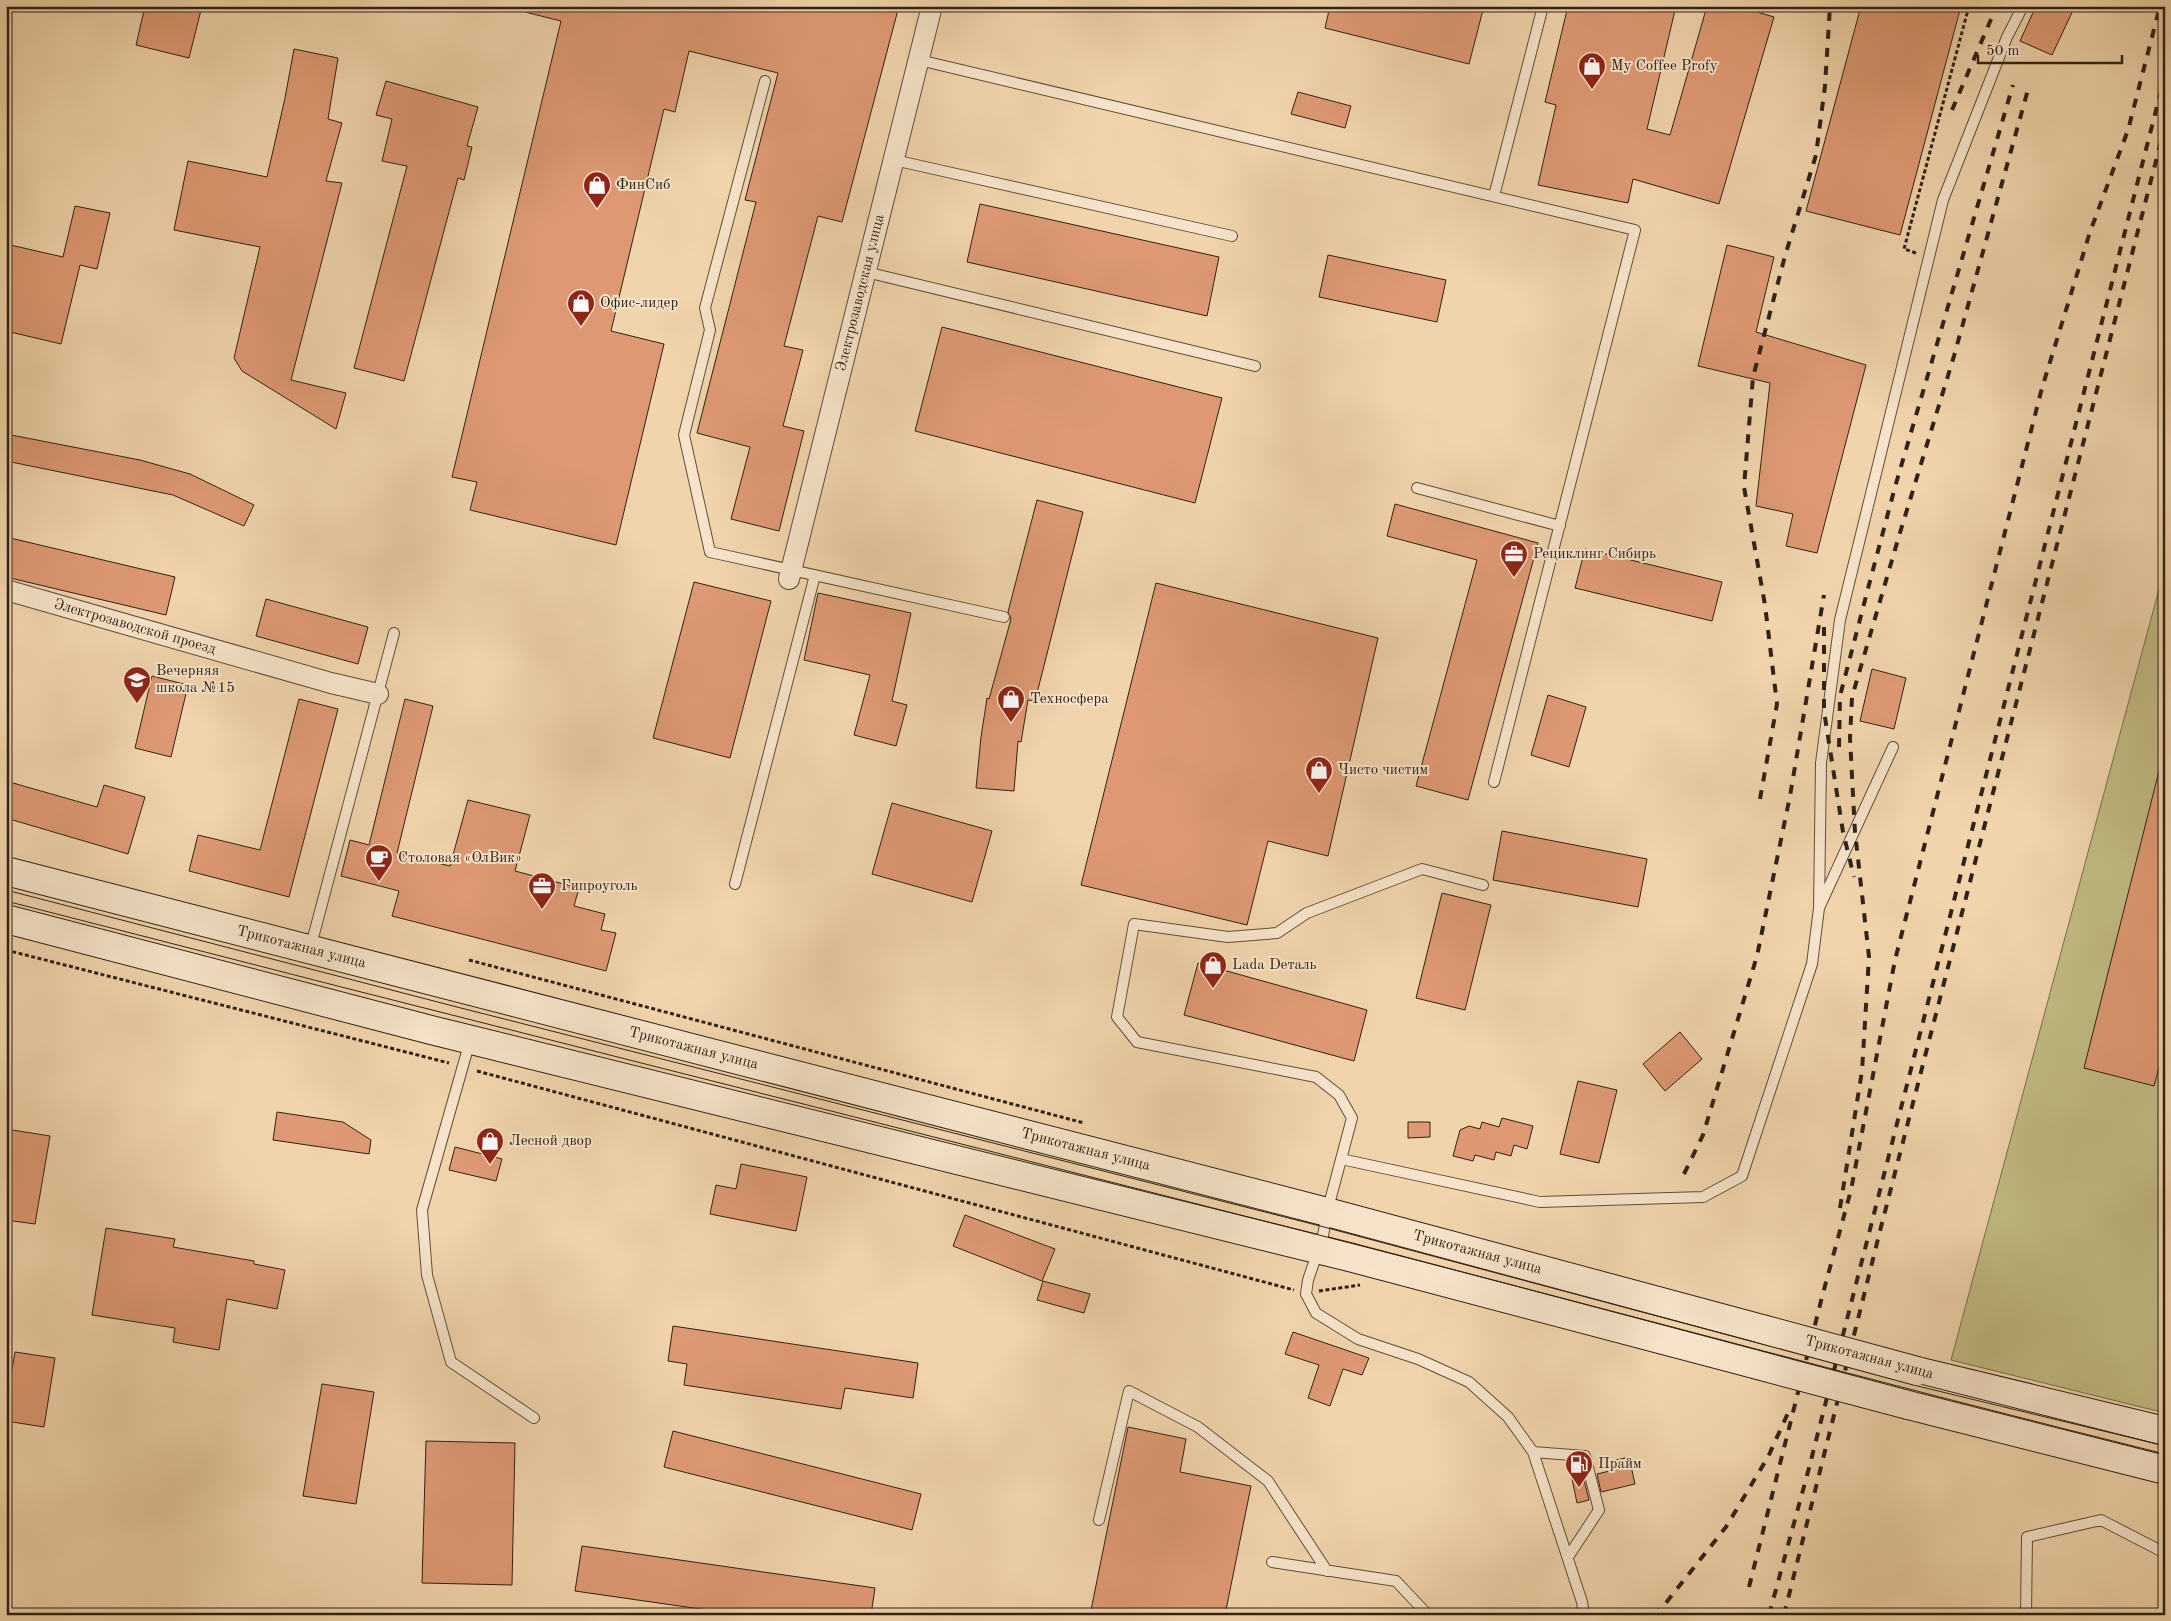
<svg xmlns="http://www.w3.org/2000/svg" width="2171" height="1621" font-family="'Old Standard TT',serif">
<rect width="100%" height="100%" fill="#f1d4ac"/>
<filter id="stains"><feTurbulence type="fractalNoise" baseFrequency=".004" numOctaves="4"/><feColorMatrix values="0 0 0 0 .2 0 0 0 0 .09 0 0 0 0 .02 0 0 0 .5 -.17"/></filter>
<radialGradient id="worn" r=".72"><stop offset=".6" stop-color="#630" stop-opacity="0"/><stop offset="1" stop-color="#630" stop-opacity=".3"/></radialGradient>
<path fill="#c1bb84" stroke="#786e4c" d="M2165,567V1413L1951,1360Z"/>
<path fill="#de9974" stroke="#302215" d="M145,6H202L189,58L136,45Z
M525,6H899L842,222L818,216L784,346L803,350L783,426L804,431L779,531L731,519L750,447L697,433L756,202L745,200L778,73L689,51L675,112L664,109L611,331L664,344L616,545L470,510L477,482L452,477L561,21L525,12Z
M1330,6H1484L1469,64L1325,28Z
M1568,6H1676L1647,129L1670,135L1707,6H1737L1774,17L1719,204L1633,179L1628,203L1538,185L1556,105L1545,102Z
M1861,6H1961L1900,235L1806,211Z
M2036,6H2075L2052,55L2020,41Z
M294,49L338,58L328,119L342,123L326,181L342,183L291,380L346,393L336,429L242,371L234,358L260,247L174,230L188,161L267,177L285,98Z
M386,81L478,107L467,146L472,147L464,180L458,178L404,381L354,368L407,166L382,161L392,119L376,115Z
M1298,92L1351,106L1345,128L1291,114Z
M980,204L1219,257L1207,316L967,262Z
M75,206L110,213L97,269L80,265L61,344L6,331V244L63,257Z
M1727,245L1774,257L1756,332L1866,365L1817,553L1786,546L1793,514L1756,506L1770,383L1698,366Z
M1328,255L1446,280L1437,322L1319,297Z
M942,327L1222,398L1195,503L915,431Z
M6,434L140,460L190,474L254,505L244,526L173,495L6,461Z
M1037,500L1083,512L1035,701L1028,700L1021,742L1018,741L1014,791L976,788L981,737L987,698L989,699L1011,619L1008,612Z
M1395,504L1538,543L1468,800L1416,786L1477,560L1387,536Z
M6,537L175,577L166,615L6,577Z
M1585,549L1722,582L1712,621L1575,588Z
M694,582L771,601L730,758L653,738Z
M1156,583L1378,638L1328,856L1268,841L1247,925L1081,885Z
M818,593L911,613L892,701L907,705L896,746L854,735L870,675L804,660Z
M266,599L368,627L358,664L256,636Z
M1872,669L1906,678L1894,729L1860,721Z
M152,676L188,685L171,757L135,748Z
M1548,695L1586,707L1569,767L1531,755Z
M299,699L338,709L289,897L189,871L198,835L260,850Z
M405,699L433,706L397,853L450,866L468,800L530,815L515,871L579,888L574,906L605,914L601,930L616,933L606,971L392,916L399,891L341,876L350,840L369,845Z
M2159,771L2165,772V1045L2154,1086L2084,1068Z
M6,781L97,807L104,785L145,797L128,854L6,818Z
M892,803L992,831L972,902L872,874Z
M1502,831L1647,859L1638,907L1493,880Z
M1442,893L1491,905L1465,1010L1416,998Z
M1198,963L1367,1010L1354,1061L1184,1015Z
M1680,1032L1702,1059L1665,1091L1643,1064Z
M1578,1081L1617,1090L1599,1163L1560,1154Z
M277,1112L343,1122L371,1140L369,1154L273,1140Z
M1502,1118L1533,1126L1527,1149L1514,1145L1511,1156L1496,1152L1494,1160L1475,1155L1473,1161L1453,1156L1460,1130L1469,1126L1480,1129L1482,1122L1499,1127Z
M1408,1122H1430V1137L1408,1138Z
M6,1129L50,1136L35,1224L6,1220Z
M455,1147L502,1159L496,1181L449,1170Z
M741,1164L807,1177L796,1231L710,1214L716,1185L736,1189Z
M965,1215L1055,1249L1042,1281L953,1246Z
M106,1228L175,1239L173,1247L254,1261V1264L285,1270L277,1309L227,1299L219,1350L173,1342L175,1328L92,1315Z
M1043,1281L1090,1294L1084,1313L1037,1300Z
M673,1326L918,1363L913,1398L845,1388L841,1409L684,1385L687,1364L668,1361Z
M1293,1332L1369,1358L1362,1375L1343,1369L1330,1406L1308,1398L1319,1365L1285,1354Z
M15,1352L55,1358L44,1427L6,1421V1405Z
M322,1384L374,1392L356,1504L303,1496Z
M1128,1427L1186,1439L1180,1472L1251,1486L1225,1615H1090Z
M673,1431L921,1494L912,1530L664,1467Z
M426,1441L515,1443L512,1585L422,1583Z
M1629,1457L1635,1484L1601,1492L1597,1474L1614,1470L1612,1461Z
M1583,1476L1589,1500L1577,1503L1572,1479Z
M582,1546L875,1588L871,1615H742L575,1591Z"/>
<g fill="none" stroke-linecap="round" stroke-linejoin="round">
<g stroke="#604e3b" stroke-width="12">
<path id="lane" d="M919,60L1635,230L1494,782
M765,81L705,308L710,330L684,435L710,552L1004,617
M894,160L1232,236
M1494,196L1543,6
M866,272L1255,366
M1417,488L1560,526
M735,884L815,575
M1483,885L1422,869L1307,913L1277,933L1228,937L1134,924L1117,1017L1137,1042L1316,1077L1339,1095L1352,1118L1327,1212L1323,1236L1308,1280L1306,1294L1316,1313L1358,1339L1418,1359L1469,1382L1508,1417L1533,1452L1582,1602L1584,1615
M1819,908L1821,763L1840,620L1943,200L2007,37L2023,6
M310,949L394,633
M470,1041L422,1210L427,1275L451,1362L534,1418
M1341,1159L1540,1202L1703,1197L1742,1176L1812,964L1819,908L1893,747
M1533,1452L1585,1456L1599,1510L1568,1557
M1099,1520L1129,1391L1198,1427L1268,1481L1327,1571
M1272,1562L1396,1581L1428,1615
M2026,1615L2027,1537L2101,1520L2165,1553"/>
</g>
<g stroke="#604e3b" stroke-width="22">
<g id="street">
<path id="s1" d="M789,579L932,6"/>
<path id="s2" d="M6,590L331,683L378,694"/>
</g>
</g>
<g stroke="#302215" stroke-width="30">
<g id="secondary">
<path id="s3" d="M6,871L1327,1212L1762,1329"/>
<path d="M6,919L431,1030L1349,1257L1754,1364"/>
<path d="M1917,1371L2165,1431"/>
<path d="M1908,1405L2165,1470"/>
</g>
</g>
<path stroke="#302215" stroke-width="3" stroke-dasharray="4 2.5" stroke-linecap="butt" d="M1916,253L1904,249L1969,6
M6,950L449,1063
M469,960L1084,1123
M477,1071L1294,1290
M1319,1291L1360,1285"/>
<use href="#lane" stroke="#f6e3c9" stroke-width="10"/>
<use href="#street" stroke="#f6e3c9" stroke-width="20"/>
<use href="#secondary" stroke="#f6e3c9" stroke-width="28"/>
<path stroke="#302215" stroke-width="1" d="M6,890L457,1007L1324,1227L1758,1343L2165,1446
M6,901C443,1014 882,1123 1319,1235C1601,1307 1882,1384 2165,1454"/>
<path stroke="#302215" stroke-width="4" stroke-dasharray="9 9" stroke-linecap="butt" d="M1952,110L1992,17
M1824,627V711L1843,832L1854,877
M1839,747L1840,696L1870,581L1895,487L2013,85
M1760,799L1777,704L1765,605L1744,487L1753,377L1785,256L1816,155L1825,86L1830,6
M1684,1174L1703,1135L1757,956L1790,796L1824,595
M1840,1208L1862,1071L1869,957L1855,832L1850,738L1852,697L1899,536L1954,356L2029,86
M1749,1587L1822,1297L1851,1190L1895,960L2042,388L2090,232L2128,130L2160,6
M1653,1615L1665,1604L1726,1527L1768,1457L1788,1413
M1769,1615L1809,1468L2165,75
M1784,1615L1881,1227L2165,126"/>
<g stroke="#302215" stroke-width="30" stroke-linecap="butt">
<path id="secondary-bridge" d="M1762,1329L1917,1371
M1754,1364L1908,1405"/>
</g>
<use href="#secondary-bridge" stroke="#f6e3c9" stroke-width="28"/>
</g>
<defs>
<g id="shop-pin" transform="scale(1.4375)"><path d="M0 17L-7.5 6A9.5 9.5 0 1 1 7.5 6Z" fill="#8f2418" stroke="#f6e3c9"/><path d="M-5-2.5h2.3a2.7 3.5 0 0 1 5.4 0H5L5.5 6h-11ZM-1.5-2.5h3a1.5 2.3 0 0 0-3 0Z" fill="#fff"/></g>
<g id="office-pin" transform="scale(1.4375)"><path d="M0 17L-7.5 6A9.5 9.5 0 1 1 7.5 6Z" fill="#8f2418" stroke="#f6e3c9"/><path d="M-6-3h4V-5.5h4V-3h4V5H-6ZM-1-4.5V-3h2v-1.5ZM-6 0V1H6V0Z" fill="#fff"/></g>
<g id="school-pin" transform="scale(1.4375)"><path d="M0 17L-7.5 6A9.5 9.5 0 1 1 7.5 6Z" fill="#8f2418" stroke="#f6e3c9"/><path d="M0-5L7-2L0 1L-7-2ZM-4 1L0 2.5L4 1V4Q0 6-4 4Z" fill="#fff"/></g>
<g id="cafe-pin" transform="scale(1.4375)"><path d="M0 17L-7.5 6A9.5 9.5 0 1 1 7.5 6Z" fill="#8f2418" stroke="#f6e3c9"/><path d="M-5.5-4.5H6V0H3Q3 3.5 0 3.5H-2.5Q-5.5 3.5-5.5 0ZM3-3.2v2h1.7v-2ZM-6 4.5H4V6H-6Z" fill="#fff"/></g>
<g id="fuel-pin" transform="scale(1.4375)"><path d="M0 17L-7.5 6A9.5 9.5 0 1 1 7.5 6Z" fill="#8f2418" stroke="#f6e3c9"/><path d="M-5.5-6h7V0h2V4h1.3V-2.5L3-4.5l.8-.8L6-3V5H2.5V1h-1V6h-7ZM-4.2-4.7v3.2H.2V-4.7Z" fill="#fff"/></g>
</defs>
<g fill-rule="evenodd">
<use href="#shop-pin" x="1592" y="66"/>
<use href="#shop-pin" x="597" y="185"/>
<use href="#shop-pin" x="581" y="303"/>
<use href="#office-pin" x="1514" y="554"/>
<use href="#school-pin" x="137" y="680"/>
<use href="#shop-pin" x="1011" y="699"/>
<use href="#shop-pin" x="1319" y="770"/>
<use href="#cafe-pin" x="379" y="858"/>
<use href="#office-pin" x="542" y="886"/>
<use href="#shop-pin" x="1213" y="965"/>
<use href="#shop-pin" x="490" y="1141"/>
<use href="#fuel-pin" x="1579" y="1464"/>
</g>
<g text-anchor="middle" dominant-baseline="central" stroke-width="4" stroke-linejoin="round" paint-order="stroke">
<g font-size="15" fill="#302215" stroke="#f6e3c9" text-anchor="start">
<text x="1611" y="66">My Coffee Profy</text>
<text x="616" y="185">ФинСиб</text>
<text x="600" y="303">Офис-лидер</text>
<text x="1533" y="554">Рециклинг Сибирь</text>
<text x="156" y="671">Вечерняя<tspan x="156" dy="17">школа №15</tspan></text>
<text x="1030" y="699">Техносфера</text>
<text x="1338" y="770">Чисто чистим</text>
<text x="398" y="858">Столовая «ОлВик»</text>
<text x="561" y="886">Гипроуголь</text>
<text x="1232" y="965">Lada Dеталь</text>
<text x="509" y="1141">Лесной двор</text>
<text x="1598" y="1464">Прайм</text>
</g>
<g font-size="15" fill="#302215" stroke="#f6e3c9">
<text stroke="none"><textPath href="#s1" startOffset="295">Электрозаводская улица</textPath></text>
<text stroke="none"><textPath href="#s2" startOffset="134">Электрозаводской проезд</textPath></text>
<text stroke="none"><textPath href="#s3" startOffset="305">Трикотажная улица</textPath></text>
<text stroke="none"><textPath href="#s3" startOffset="710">Трикотажная улица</textPath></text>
<text stroke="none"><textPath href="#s3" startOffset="1115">Трикотажная улица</textPath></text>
<text stroke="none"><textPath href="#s3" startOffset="1520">Трикотажная улица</textPath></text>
<text transform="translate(1869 1358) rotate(15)">Трикотажная улица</text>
</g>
</g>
<rect width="2171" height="1621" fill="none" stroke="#f1d4ac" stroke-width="25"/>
<rect x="8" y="8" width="2156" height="1606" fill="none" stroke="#302215" stroke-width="2.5"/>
<rect x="12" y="12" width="2146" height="1596" fill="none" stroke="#302215"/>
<path d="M1978 55v8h144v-8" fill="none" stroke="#302215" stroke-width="2.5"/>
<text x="1986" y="55" font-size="15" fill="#302215" stroke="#f6e3c9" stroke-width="4" paint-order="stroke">50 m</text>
<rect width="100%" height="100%" filter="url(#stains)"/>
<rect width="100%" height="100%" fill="url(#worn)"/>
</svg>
